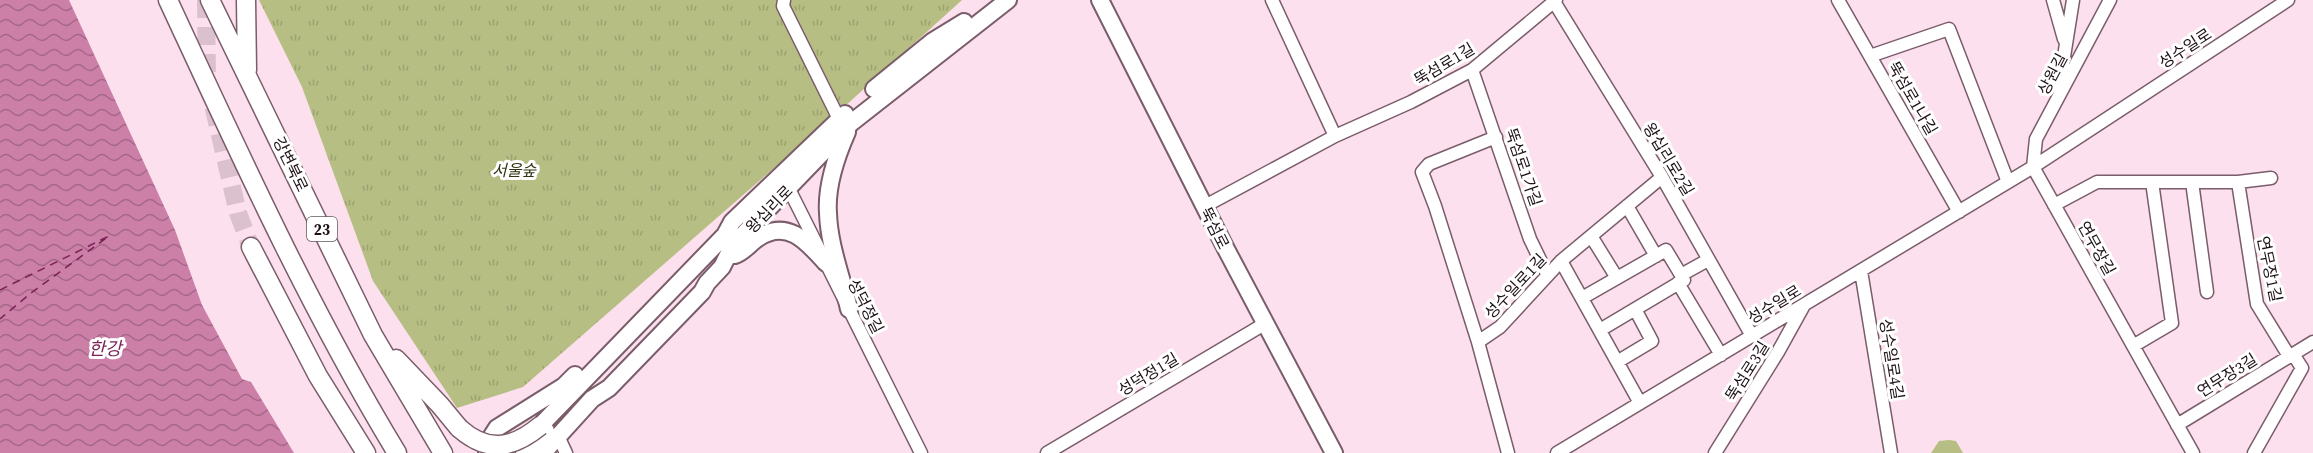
<svg xmlns="http://www.w3.org/2000/svg" width="2313" height="453" font-family="'Source Serif 4','Noto Sans KR',serif">
<defs>
<pattern id="park-tufts" width="24" height="20" patternUnits="userSpaceOnUse" patternTransform="scale(1.5)"><rect width="24" height="20" fill="#b6be83"/><path d="M3 7l-1-3M5 7V3M7 7l1-3M15 17l-1-3M17 17v-4M19 17l1-3" fill="none" stroke="#9ca270"/></pattern>
<pattern id="water-waves" width="16" height="10" patternUnits="userSpaceOnUse" patternTransform="scale(1.5)"><rect width="16" height="10" fill="#cc80a8"/><path d="M0 5q4-4 8 0t8 0" fill="none" stroke="#a56788"/></pattern>
</defs>
<rect width="100%" height="100%" fill="#fce0ed"/>
<path fill="#b6be83" d="M1949,440L1956,441L1963,453H1931L1939,441Z"/>
<path fill="url(#park-tufts)" d="M259,0H962L844,107L523,387L457,408L373,281L302,87Z"/>
<path fill="url(#water-waves)" d="M0,0H69L175,230L202,305L242,379L251,382L294,453H0Z"/>
<g fill="none" stroke-linecap="round" stroke-linejoin="round">
<path stroke="#7b2157" stroke-width="1.5" stroke-dasharray="8 6" stroke-linecap="butt" d="M0,290L109,236L31,293L0,319"/>
<path stroke="#dbc1cd" stroke-width="18" stroke-dasharray="18 9" stroke-linecap="butt" d="M206,0L207,79L238,213L251,247"/>
<g stroke="#7a5c6a" stroke-width="15">
<path id="minor" d="M784,0L783,6L839,119
M1272,0L1335,136
M1553,0L1662,177L1752,336
M1838,0L1959,212
M2053,0L2064,39
M2110,0L2036,139L2033,167L2193,453
M1870,56L1949,29L2008,182
M1472,70L1530,239L1547,274
M2059,88L2073,0
M2192,182L2207,292
M2238,182L2257,304L2289,356
M786,183L921,453
M2054,205L2097,182H2238L2271,178
M1205,206L1335,136L1411,102L1472,70L1556,0
M1627,206L1656,256
M1591,236L1617,278
M1561,261L1640,403
M1861,271L1891,453
M1681,275L1708,260
M1678,283L1721,355
M1582,298L1666,250L1684,280L1600,330
M1478,342L1435,206L1422,172L1429,164L1496,137
M2133,346L2172,323L2152,182
M1617,362L1652,341L1635,309
M2177,425L2313,342
M558,436L566,453
M1047,453L1266,323
M1508,453L1478,342L1500,327L1561,261L1662,177
M1557,453L2033,167L2288,0
M1715,453L1778,352L1804,305
M2254,453L2302,368L2293,354"/>
</g>
<g stroke="#7a5c6a" stroke-width="20">
<path id="major" d="M1100,0L1226,249L1334,453
M874,89L933,41L964,22
M847,132C836,157 826,186 828,213C829,246 842,277 849,309
M735,255C744,252 750,243 758,238C788,218 808,243 826,263
M540,426L725,235L732,222L845,114
M487,453L488,442L497,428L564,386L575,375
M543,453L592,399L609,388L702,292L707,283L722,267L733,245L851,123L1008,0"/>
</g>
<g stroke="#7a5c6a" stroke-width="21">
<path id="highway" d="M168,0C240,155 308,306 397,453
M210,0L373,335L443,453
M246,0L247,70
M251,247L318,376L366,453
M396,359L440,405L459,428
M525,453L545,431"/>
</g>
<use href="#minor" stroke="#fff" stroke-width="12"/>
<use href="#major" stroke="#fff" stroke-width="16"/>
<use href="#highway" stroke="#fff" stroke-width="18"/>
<g stroke="#7a5c6a" stroke-width="21" stroke-linecap="butt">
<path id="highway-bridge" d="M459,428C487,453 512,449 540,426"/>
</g>
<use href="#highway-bridge" stroke="#fff" stroke-width="18"/>
</g>
<g text-anchor="middle" dominant-baseline="central" stroke-width="6" stroke-linejoin="round" paint-order="stroke">
<rect fill="#fff" stroke="#62595d" stroke-width="1.5" x="307" y="217" width="30" height="24" rx="4.5"/>
<g font-size="15" font-weight="bold" fill="#1e1218">
<text x="322" y="229">23</text>
</g>
<g font-size="16" fill="#1e1218" stroke="#fff">
<text transform="translate(2185 48) rotate(-33)">성수일로</text>
<text transform="translate(1444 64) rotate(-31)">뚝섬로1길</text>
<text transform="translate(2052 74) rotate(-62)">상원길</text>
<text transform="translate(1913 98) rotate(60)">뚝섬로1나길</text>
<text transform="translate(1669 159) rotate(59)">왕십리로2길</text>
<text transform="translate(291 164) rotate(64)">강변북로</text>
<text transform="translate(1524 167) rotate(71)">뚝섬로1가길</text>
<text transform="translate(769 209) rotate(-46)">왕십리로</text>
<text transform="translate(1215 228) rotate(63)">뚝섬로</text>
<text transform="translate(2097 248) rotate(61)">연무장길</text>
<text transform="translate(2270 269) rotate(78)">연무장1길</text>
<text transform="translate(1515 286) rotate(-47)">성수일로1길</text>
<text transform="translate(1774 304) rotate(-31)">성수일로</text>
<text transform="translate(866 306) rotate(63)">성덕정길</text>
<text transform="translate(1892 359) rotate(81)">성수일로4길</text>
<text transform="translate(1747 371) rotate(-58)">뚝섬로3길</text>
<text transform="translate(1148 374) rotate(-31)">성덕정1길</text>
<text transform="translate(2227 375) rotate(-32)">연무장3길</text>
</g>
<g font-size="16" font-style="italic" fill="#313511" stroke="#fff">
<text x="514" y="170">서울숲</text>
</g>
<g font-size="18" font-style="italic" fill="#7b2157" stroke="#fff">
<text x="105" y="348">한강</text>
</g>
</g>
</svg>
